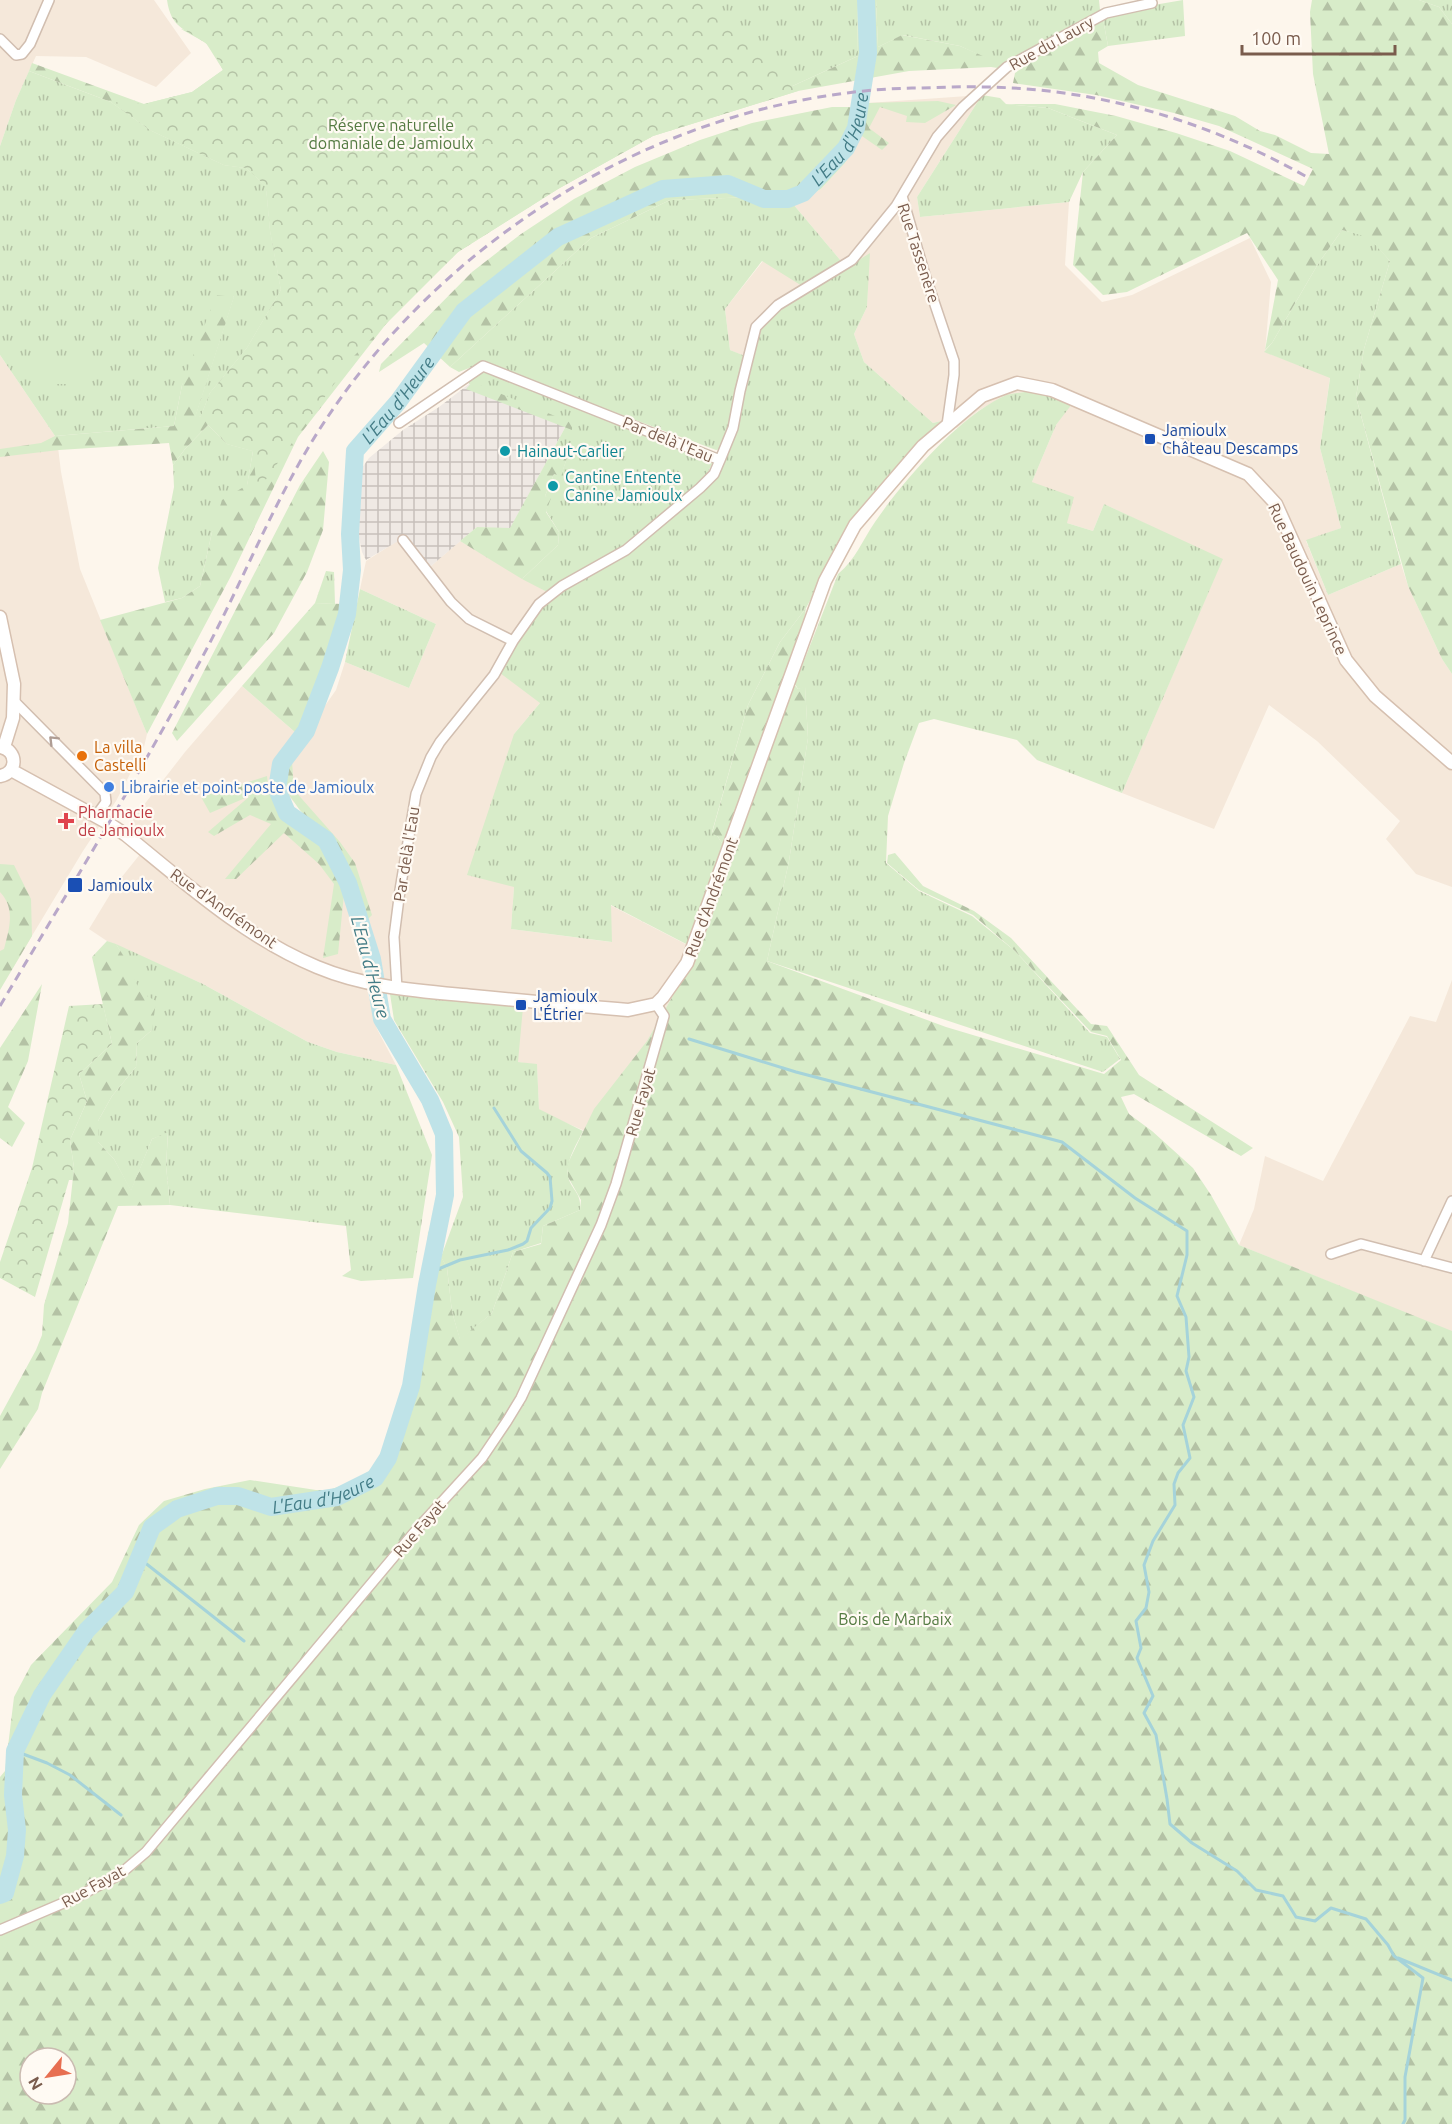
<svg xmlns="http://www.w3.org/2000/svg" width="1452" height="2124" font-family="Ubuntu,sans-serif">
<defs>
<pattern id="industrial-grid" width="8" height="8" patternUnits="userSpaceOnUse" patternTransform="scale(1.5)"><rect width="8" height="8" fill="#efe9e4"/><path d="M0 4h8M4 0v8" fill="none" stroke="#c7c0bb"/></pattern>
<pattern id="grass-tufts" width="24" height="20" patternUnits="userSpaceOnUse" patternTransform="scale(1.5)"><rect width="24" height="20" fill="#d8ecc9"/><path d="M3 7l-1-3M5 7V3M7 7l1-3M15 17l-1-3M17 17v-4M19 17l1-3" fill="none" stroke="#b4c2a5"/></pattern>
<pattern id="forest-firs" width="22" height="20" patternUnits="userSpaceOnUse" patternTransform="scale(1.5)"><rect width="22" height="20" fill="#d8ecc9"/><path d="M5 1l3.5 6h-7zM16 11l3.5 6h-7z" fill="#b4c2a5"/></pattern>
<pattern id="park-crowns" width="20" height="18" patternUnits="userSpaceOnUse" patternTransform="scale(1.5)"><rect width="20" height="18" fill="#d8ecc9"/><path d="M2 6a3 3 0 1 1 6 0M12 15a3 3 0 1 1 6 0" fill="none" stroke="#b4c2a5"/></pattern>
</defs>
<rect width="100%" height="100%" fill="#fdf6ec"/>
<path fill="#f5e8da" d="M0,0H154L191,53L156,87L86,57L36,56L16,100L0,146Z
M982,95L917,197L920,217L1069,202L1065,265L1102,302L1132,295L1250,238L1271,282L1265,352L1330,377L1320,448L1341,528L1306,541L1328,595L1401,564L1408,586L1442,659L1452,674V887L1416,874L1386,839L1400,821L1317,741L1269,705L1214,829L1122,793L1222,560L1104,504L1093,531L1067,523L1032,482L1056,425L1071,404L1029,391L1004,396L978,411L957,428L941,421L933,423L864,362L854,334L867,307L869,254L761,330L753,360L730,350L725,309L763,261H841L793,204L821,189L845,163L857,142L868,103Z
M0,355L57,439L61,472L80,569L147,734L144,747L116,801L83,851L12,969L0,966Z
M405,536L431,566L460,541L547,592L540,703L514,734V887L511,929L611,942L610,905L699,951L658,1022L620,1146L550,1116L539,1109L537,1065L518,1062L384,983L351,858L288,796L287,760L336,690L345,662L409,688L436,624L360,589L366,561Z
M242,686L296,733L275,758L274,790L284,817L335,870L347,896L353,933L377,1029L396,1065L337,1052L308,1042L203,984L107,941L89,929L117,883L141,853L133,819L185,752Z
M1452,980V1332L1239,1245L1254,1209L1265,1156L1323,1181L1410,1016L1436,1022Z"/>
<path fill="url(#industrial-grid)" d="M469,384L567,424L510,529L477,527L431,566L405,537L366,560L362,552L356,523V491L359,472L369,458L403,430L439,407Z"/>
<path fill="url(#grass-tufts)" d="M686,0H857L858,56L786,89Z
M876,0H1099L1100,10L998,68L991,67L990,60L960,46L903,35L878,47Z
M1183,0L1185,36L1108,46L1103,19L1142,7Z
M1419,0H1452V24L1439,7Z
M29,71L111,102L150,130L224,165L246,168L266,186L270,230L281,290L247,348L210,393L201,416L194,420L234,296L182,385L174,426L55,436L0,355V146L16,100Z
M982,95L1000,98L1006,104L1048,108L1117,135L1083,172L1069,202L920,217L917,197Z
M754,197L773,206L793,204L841,261L802,286L762,261L725,309L730,350L745,356L732,420L721,449L716,450L482,363L459,372L450,367L591,238L670,200Z
M1342,230L1368,236L1390,261L1364,349L1356,397L1401,564L1328,595L1306,540L1341,528L1320,448L1330,378L1264,352L1272,343L1318,264Z
M870,253L867,307L854,334L864,362L933,423L941,421L856,515L806,608L780,642L748,705L712,832L718,837L725,848L690,946L611,905L612,942L511,929L514,887L467,875L514,734L540,703L500,673L538,606L570,583L625,554L644,542L704,488L719,473L732,445L761,330L779,310Z
M488,371L707,458L713,462L705,478L679,502L617,551L587,567L547,592L522,579L558,545L559,532L546,511L550,499L545,496L554,474L561,475L567,458L554,448L567,424L469,384L468,378Z
M1029,391L1059,397L1072,404L1056,425L1032,482L1074,497L1067,523L1093,531L1104,504L1223,559L1122,793L1037,760L1017,740L934,719L919,723L904,763L888,816L886,863L919,891L972,916L1015,951L1090,1033L1107,1037L1120,1059L1103,1072L767,961L789,861L808,738L805,687L798,689L795,684L838,574C856,559 862,541 875,522C903,481 958,418 1002,397C1010,393 1021,393 1029,391Z
M208,425L227,444L253,451L247,486L212,532L200,586L182,598L165,602L158,568L174,487L173,465L185,449Z
M326,571L334,572L335,604L315,603Z
M360,589L436,624L409,688L345,662Z
M116,944L203,984L308,1042L337,1052L396,1065L432,1155L413,1278L361,1281L342,1276L351,1270L346,1226L170,1205L166,1166L168,1133L152,1139L131,1191L114,1159L98,1142V1121L112,1096L136,1067L137,1043L152,1030C142,1000 133,972 116,944Z
M394,992L523,1007L518,1062L537,1064L539,1109L583,1131C577,1144 566,1160 568,1175C570,1190 582,1191 580,1210L543,1226L541,1243L513,1252L492,1313L460,1340L452,1312L447,1268L441,1257L463,1197L459,1137L443,1102L394,1020L390,994Z"/>
<path fill="url(#forest-firs)" fill-rule="evenodd" d="M857,0H876L878,47L902,35L960,46L992,60L991,67L909,71L798,91L653,136L558,189L458,252L393,315L298,437L231,576L147,734L100,620L182,598L200,586L212,532L222,500L247,485L253,451L227,444L208,425L185,449L173,465L169,443L59,450L0,457V449L41,443L55,436L174,426L182,385L216,295L234,297L195,418L201,416L210,393L247,348L281,290L270,230L266,186L246,168L224,165L150,130L111,102L29,71L32,63L144,104L192,92L223,70L206,43L181,29L665,108L786,89L858,56Z
M1312,0H1419L1439,7L1452,24V674L1442,659L1408,586L1356,397L1364,349L1390,261L1368,237L1342,230L1318,264L1272,343L1265,350L1278,280L1247,233L1127,292L1103,295L1073,265L1083,172L1117,135L1048,108L1006,104H1055L1116,116L1176,133L1230,151L1304,186L1313,169L1219,126L1174,113L1096,95L1013,83L1015,73L1042,54L1103,19L1108,46L1098,52L1099,63L1138,85L1235,116L1260,131L1275,135L1311,153L1329,154L1313,74L1310,12Z
M938,101L956,105L925,123L906,122L907,116L880,107L869,128L889,143L882,150L859,134L857,142L845,163L821,189L793,204L773,206L754,197L670,200L591,238L450,367L424,343L379,372L381,364L472,272L521,234L574,199L635,167L700,140L752,123L832,107H855L868,103Z
M472,382L572,423V430L466,389Z
M554,448L567,458L561,476L554,474L545,496L551,498L546,512L559,532L558,545L522,579L460,541L477,527L510,528Z
M323,451L329,462L323,530L307,572L274,633L177,741L172,733L300,485Z
M315,603L343,604L315,696L296,733L242,686Z
M806,608L803,627L787,676L798,689L805,686L808,738L789,861L767,961L946,1027L1104,1074L1121,1060L1107,1036L1091,1032L1015,951L973,915L919,890L887,863L888,855L895,853L923,886L974,911L1011,938L1091,1024L1107,1026L1139,1075L1253,1148L1241,1156L1134,1094L1121,1097L1129,1114L1152,1131L1193,1168L1211,1195L1239,1245L1452,1331V2124H0V1777L5,1771L14,1697L31,1665L112,1582L139,1525L164,1501L205,1489L250,1480L316,1490H329L352,1482L371,1470L402,1439L423,1354L428,1231L447,1268L452,1312L460,1339L492,1313L513,1252L541,1244L543,1226L580,1210L581,1200L568,1177V1163L594,1109L647,1041L702,945L730,856L718,837L712,833L748,705L780,642ZM30,2058H66V2094H30Z
M292,761L294,790L340,842L355,863L372,915L368,919L344,862L299,809L287,792L285,762Z
M267,776L269,794L280,787L299,825L323,847L345,884L338,954L323,958L334,884L319,864L284,833L236,879H225L271,824L250,815L214,836L208,832L250,796L210,813L201,797Z
M0,864L14,865L31,899L32,936L0,990V951L4,949C9,929 16,909 0,892Z
M107,941L116,944L128,963L140,992L156,1001L152,1030L137,1043L136,1067L112,1096L98,1121V1142L114,1159L131,1190L152,1139L168,1132L166,1166L170,1205L118,1206L42,1393L38,1409L0,1469V1416L36,1350L42,1335L44,1305L68,1223L74,1168L70,1140L87,1101L79,1074L112,1044L92,957Z
M42,984L28,1061L8,1107L25,1123L12,1147L0,1138V1048Z"/>
<path fill="url(#park-crowns)" d="M167,0H700L798,91L653,136L558,189L458,252L354,356L257,492L253,451L227,444L201,416L210,393L247,348L281,290L270,230L266,186L246,168L224,165L150,130L111,102L144,104L192,92L223,70C218,61 212,47 204,42C184,28 171,28 167,0Z
M103,1004L112,1044L79,1074L87,1101L70,1140L74,1168L73,1180H69L35,1297L0,1278V1262L32,1168L69,1006Z"/>
<path fill="#d8ecc9" d="M33,357H87V384H33Z"/>
<g fill="none" stroke-linecap="round" stroke-linejoin="round">
<path stroke="#a5d3da" stroke-width="3" d="M689,1039L796,1072L1062,1142L1135,1198L1187,1231V1255L1177,1296L1186,1317L1189,1357L1186,1371L1194,1397L1183,1425L1190,1458L1178,1473L1174,1484L1175,1505L1153,1541L1144,1565L1149,1592L1146,1608L1136,1621L1141,1648L1137,1658L1153,1696L1144,1713L1156,1735L1167,1799L1170,1824L1192,1843L1237,1871L1256,1890L1283,1896L1296,1917L1315,1921L1331,1908L1366,1919L1388,1945L1394,1956L1423,1978L1405,2077V2120L1403,2124
M429,1273L460,1260L508,1250L523,1244L527,1241L531,1228L550,1208L552,1201L550,1177L547,1173L521,1151L494,1108
M139,1558L244,1641
M15,1751L47,1763L70,1775L121,1815
M1398,1958L1452,1980"/>
<path stroke="#bfe3e8" stroke-width="18" id="s1" d="M0,1895L5,1893L15,1856L17,1830L13,1795L15,1751L42,1695L87,1630L125,1592L152,1527L177,1509L217,1496H238L271,1507L337,1497L375,1478L388,1458L411,1386L427,1285L445,1195L444,1134L430,1100L382,1019L372,959L348,883L326,840L287,813L277,789L281,764L306,731L330,668L347,614L352,570L350,534L355,451L398,402L464,311L558,237L663,189L728,184L764,199H788L803,193L846,148L856,128L868,53L866,0"/>
<g stroke="#d1beb0" stroke-width="12">
<path id="street" d="M0,39L16,55L22,54L30,44L49,0
M902,196L937,137L963,107L1007,67L1106,13L1152,3
M399,423L483,366L720,460L714,474L700,488L626,550L562,586L539,604L513,641
M720,460L733,428L740,391L756,327L778,305L852,260L896,206L902,196L925,275L954,361V375L947,425
M13,700L105,793L106,802L96,816
M397,989L394,937L400,890L416,794L431,757L440,742L494,675L513,641L469,619L451,602L403,540
M1331,1254L1361,1244L1452,1268
M1424,1261L1452,1201
M0,1930L75,1898L119,1875L146,1852L418,1528L482,1458L507,1421L521,1398L601,1225L616,1184L664,1016L656,1004"/>
</g>
<g stroke="#d6c0b0" stroke-width="15">
<path id="secondary" d="M0,617L14,684L13,718L4,747
M0,747C18,750 18,773 0,776
M11,770L108,823L126,835C185,883 246,938 317,967C367,988 420,991 473,996C525,1001 577,1006 628,1010L656,1004L663,997L687,963L825,581L855,525L923,446L982,396L1017,383L1052,390L1248,474L1276,504L1346,660L1375,696L1452,763"/>
</g>
<use href="#street" stroke="#fff" stroke-width="9"/>
<use href="#secondary" stroke="#fff" stroke-width="12"/>
<path stroke="#b9a8c9" stroke-width="3" stroke-dasharray="9 6" stroke-linecap="butt" d="M0,1006C67,893 136,781 198,665C241,587 272,503 321,427C448,230 676,94 912,88C935,88 959,86 983,87C1097,88 1208,121 1307,177"/>
</g>
<defs><path id="oneway-chevron" d="M-2-3.5L2.5 0L-2 3.5" fill="none" stroke-width="1.6" stroke-linecap="round" stroke-linejoin="round" transform="scale(1.5)"/></defs>
<use stroke="#af9d94" href="#oneway-chevron" transform="translate(53 740) rotate(-135)"/>
<g fill="#1a4fb4" stroke="#fffaf3" stroke-width="2">
<rect x="1144" y="433" width="12" height="12" rx="3"/>
<rect x="67" y="877" width="16" height="16" rx="3"/>
<rect x="515" y="999" width="12" height="12" rx="3"/>
</g>
<g fill="#0f9aa8" stroke="#fffaf3" stroke-width="2">
<circle cx="505" cy="451" r="6"/>
<circle cx="553" cy="486" r="6"/>
</g>
<circle fill="#e8710a" stroke="#fffaf3" stroke-width="2" cx="82" cy="756" r="6"/>
<circle fill="#3f7fe0" stroke="#fffaf3" stroke-width="2" cx="109" cy="787" r="6"/>
<path fill="#e0444e" stroke="#fffaf3" stroke-width="2" d="M63 812h6v6h6v6h-6v6h-6v-6h-6v-6h6z"/>
<g text-anchor="middle" dominant-baseline="central" stroke-width="4.5" stroke-linejoin="round" paint-order="stroke">
<g font-size="16" fill="#7a5c4d" stroke="#fffaf3">
<text transform="translate(1051 43) rotate(-29)">Rue du Laury</text>
<text transform="translate(919 253) rotate(72)">Rue Tassenère</text>
<text transform="translate(668 439) rotate(22)">Par delà l'Eau</text>
<text transform="translate(1308 579) rotate(65)">Rue Baudouin Leprince</text>
<text transform="translate(406 854) rotate(-81)">Par delà l'Eau</text>
<text transform="translate(711 897) rotate(-70)">Rue d'Andrémont</text>
<text transform="translate(224 908) rotate(35)">Rue d'Andrémont</text>
<text transform="translate(640 1102) rotate(-74)">Rue Fayat</text>
<text transform="translate(419 1528) rotate(-49)">Rue Fayat</text>
<text transform="translate(93 1886) rotate(-29)">Rue Fayat</text>
</g>
<g font-size="16" fill="#537a41" stroke="#fffaf3">
<text x="391" y="125">Réserve naturelle<tspan x="391" dy="18">domaniale de Jamioulx</tspan></text>
<text x="895" y="1619">Bois de Marbaix</text>
</g>
<g font-size="16" fill="#164399" stroke="#fffaf3" text-anchor="start">
<text x="1162" y="430">Jamioulx<tspan x="1162" dy="18">Château Descamps</tspan></text>
<text x="88" y="885">Jamioulx</text>
<text x="533" y="996">Jamioulx<tspan x="533" dy="18">L'Étrier</tspan></text>
</g>
<g font-size="16" fill="#0d838f" stroke="#fffaf3" text-anchor="start">
<text x="517" y="451">Hainaut-Carlier</text>
<text x="565" y="477">Cantine Entente<tspan x="565" dy="18">Canine Jamioulx</tspan></text>
</g>
<g font-size="16" fill="#c56008" stroke="#fffaf3" text-anchor="start">
<text x="94" y="747">La villa<tspan x="94" dy="18">Castelli</tspan></text>
</g>
<g font-size="16" fill="#366cbe" stroke="#fffaf3" text-anchor="start">
<text x="121" y="787">Librairie et point poste de Jamioulx</text>
</g>
<g font-size="16" fill="#be3a42" stroke="#fffaf3" text-anchor="start">
<text x="78" y="812">Pharmacie<tspan x="78" dy="18">de Jamioulx</tspan></text>
</g>
<g font-size="18" font-style="italic" fill="#437c86" stroke="#fffaf3">
<text stroke="none"><textPath href="#s1" startOffset="2379">L'Eau d'Heure</textPath></text>
<text stroke="none"><textPath href="#s1" startOffset="1821">L'Eau d'Heure</textPath></text>
<text transform="translate(371 967) rotate(75)">L'Eau d'Heure</text>
<text stroke="none"><textPath href="#s1" startOffset="597">L'Eau d'Heure</textPath></text>
</g>
</g>
<g transform="translate(48 2076) rotate(240)"><circle r="28" fill="#fffaf3" stroke="#cabbb1" stroke-width="1.5"/>
<path d="M0-4.5L10 22L0 15L-10 22Z" fill="#e76f51"/>
<text y="-9" font-size="16" font-weight="bold" text-anchor="middle" fill="#7a5c4d">N</text>
</g>
<path d="M1242 45v9h153v-9" fill="none" stroke="#7a5c4d" stroke-width="3"/>
<text x="1251" y="45" font-size="18" fill="#7a5c4d" stroke="#fffaf3" stroke-width="4.5" paint-order="stroke">100 m</text>
</svg>
